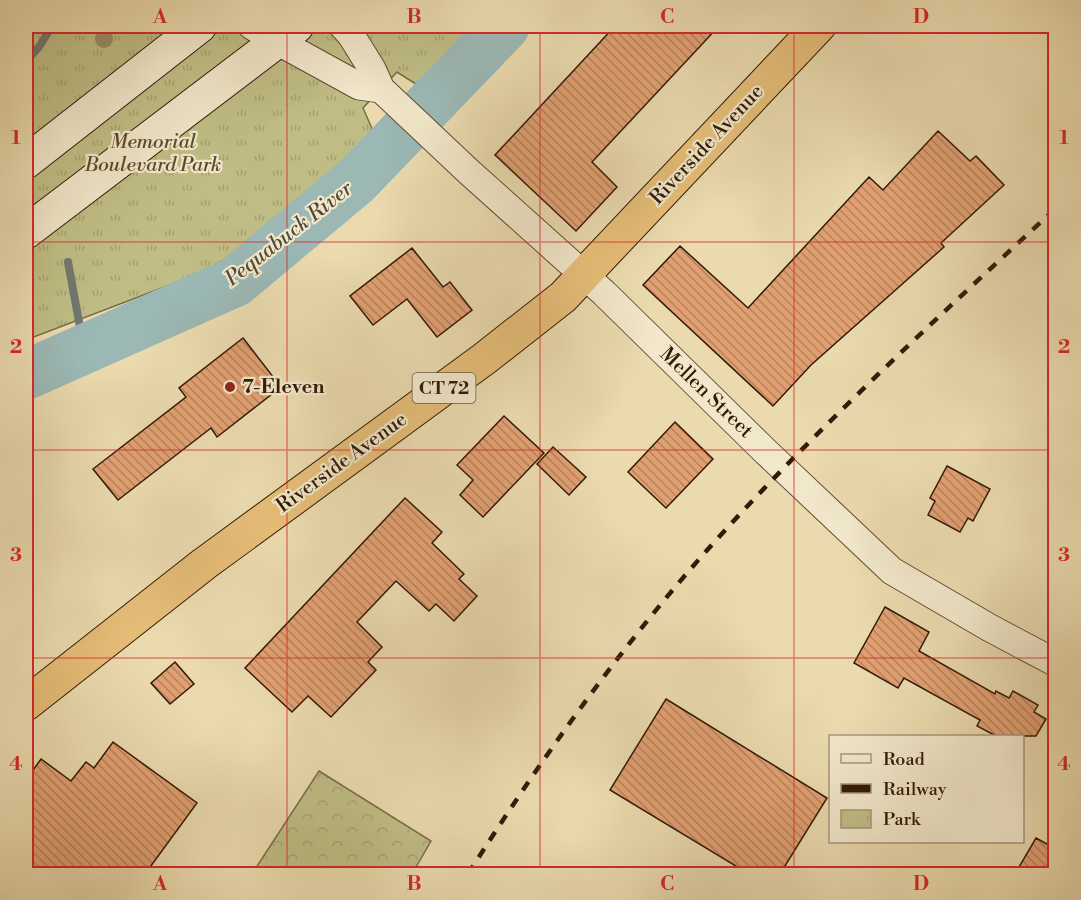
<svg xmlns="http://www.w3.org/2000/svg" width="1081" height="900" font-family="'Libre Bodoni',serif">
<defs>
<pattern id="forest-crowns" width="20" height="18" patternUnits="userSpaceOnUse" patternTransform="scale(1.5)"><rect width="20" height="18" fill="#bfbd85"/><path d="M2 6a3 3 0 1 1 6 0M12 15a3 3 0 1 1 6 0" fill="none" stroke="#a5a271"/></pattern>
<pattern id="park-tufts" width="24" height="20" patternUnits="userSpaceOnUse" patternTransform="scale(1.5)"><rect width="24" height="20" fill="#bfbd85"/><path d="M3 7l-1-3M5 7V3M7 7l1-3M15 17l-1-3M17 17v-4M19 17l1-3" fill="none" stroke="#a5a271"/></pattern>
<pattern id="building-back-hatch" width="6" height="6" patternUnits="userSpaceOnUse" patternTransform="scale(1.5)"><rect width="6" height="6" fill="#e1a072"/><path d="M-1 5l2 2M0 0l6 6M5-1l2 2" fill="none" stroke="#b7825c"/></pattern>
</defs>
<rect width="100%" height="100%" fill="#eadaae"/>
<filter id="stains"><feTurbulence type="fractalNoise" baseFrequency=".00333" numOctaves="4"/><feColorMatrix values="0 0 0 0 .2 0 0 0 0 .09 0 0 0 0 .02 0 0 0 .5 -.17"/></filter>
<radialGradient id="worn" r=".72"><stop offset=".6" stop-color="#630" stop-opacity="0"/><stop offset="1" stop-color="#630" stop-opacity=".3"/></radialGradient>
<path fill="url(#forest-crowns)" stroke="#796b46" stroke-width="1.5" d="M319,771L431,841L412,874H252Z"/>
<path fill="url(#park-tufts)" stroke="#796b46" stroke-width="1.5" d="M26,26H477L470,40L422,88L397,72L363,108L374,133L264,237L201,273L26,340Z"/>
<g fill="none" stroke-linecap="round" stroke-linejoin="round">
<path stroke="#71786f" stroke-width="8" d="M26,61L39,47L52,26
M68,262L84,349"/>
<path stroke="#9bb8b5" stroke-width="50" d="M26,375L235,282L356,181L505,26"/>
</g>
<path fill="url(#building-back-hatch)" stroke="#331907" stroke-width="1.5" d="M615,26H719L592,162L617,187L576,231L495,155Z
M938,131L970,161L976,156L1004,185L941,243L944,247L811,365L773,406L643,285L680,246L748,308L869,177L883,190Z
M412,248L443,287L450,282L472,310L437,337L407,299L373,325L350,296Z
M243,338L281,387L217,437L211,428L118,500L93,469L186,397L179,388Z
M504,416L544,453L483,517L460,495L473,480L457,465Z
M675,422L713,459L666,508L628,472Z
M553,447L586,477L569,495L537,464Z
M947,466L990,489L973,521L968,518L960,532L928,515L935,501L930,498Z
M405,498L442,532L432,543L464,574L459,579L477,596L454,621L436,604L429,611L396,581L357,622L382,647L368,662L376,670L331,717L308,696L292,712L245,668Z
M885,607L929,632L919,651L995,694L996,691L1009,698L1013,691L1038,705L1034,712L1046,719L1036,736H996L977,726L980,720L904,678L898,688L854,663Z
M175,662L194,684L170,704L151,683Z
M666,699L827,798L780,874H749L610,790Z
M113,742L197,803L145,874H26V780L41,759L71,781L86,762L94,768Z
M1036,838L1056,849V874H1015Z"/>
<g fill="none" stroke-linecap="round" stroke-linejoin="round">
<g stroke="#614931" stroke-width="29">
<path id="minor" d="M252,26L277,41L359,86L381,89
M343,26L351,35L372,69L381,89L468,171L604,293L764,450L892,571L990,628L1056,663"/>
</g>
<g stroke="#331907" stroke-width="35">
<path id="secondary" d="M26,162L200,26
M26,232L297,26"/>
</g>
<g stroke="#331907" stroke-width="35">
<path id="trunk" d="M26,704L204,564L484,359L563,297L819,26"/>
</g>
<use href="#minor" stroke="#f1e7ca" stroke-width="27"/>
<use href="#secondary" stroke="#f1e7ca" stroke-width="33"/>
<use href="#trunk" stroke="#e5bd77" stroke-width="33"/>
<path stroke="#331907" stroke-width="4.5" stroke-dasharray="10 10" stroke-linecap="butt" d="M468,874C538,764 614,656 701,557C811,433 934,321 1056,208"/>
</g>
<circle fill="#9c8b67" cx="104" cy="39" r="9"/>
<path fill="none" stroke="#d62828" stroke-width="1.5" stroke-opacity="0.55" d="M287,26V874M540,26V874M794,26V874M26,242H1056M26,450H1056M26,658H1056"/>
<circle fill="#8f2418" stroke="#f1e7ca" stroke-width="2" cx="230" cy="387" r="6"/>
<g text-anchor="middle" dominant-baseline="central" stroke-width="4.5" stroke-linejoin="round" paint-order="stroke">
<rect fill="#f1e7ca" stroke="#6c5742" stroke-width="1.5" x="412.5" y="373" width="63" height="30" rx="4.5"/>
<g font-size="18" font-weight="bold" fill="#331907">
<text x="444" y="388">CT 72</text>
</g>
<g font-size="20" font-style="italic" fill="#5d4a2d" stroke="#f1e7ca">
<text x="153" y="142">Memorial<tspan x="153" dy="23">Boulevard Park</tspan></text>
</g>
<g font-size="20" fill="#331907" stroke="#f1e7ca">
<text transform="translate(707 145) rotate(-47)">Riverside Avenue</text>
<text transform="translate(706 393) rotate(44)">Mellen Street</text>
<text transform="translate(342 463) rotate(-36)">Riverside Avenue</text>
</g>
<g font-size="20" font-weight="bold" fill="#331907" stroke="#f1e7ca" text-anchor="start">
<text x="242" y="387">7-Eleven</text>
</g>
<g font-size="21" font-style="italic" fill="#52493b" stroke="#f1e7ca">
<text transform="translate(289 234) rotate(-38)">Pequabuck River</text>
</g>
</g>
<rect width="1081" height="900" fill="none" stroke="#eadaae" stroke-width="66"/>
<rect x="829" y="735" width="195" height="108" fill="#f1e7ca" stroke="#a5957c" stroke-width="1.5"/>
<rect x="841" y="754" width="30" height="9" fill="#f1e7ca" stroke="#a5957c" stroke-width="1.5"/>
<text x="883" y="765" font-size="18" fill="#331907">Road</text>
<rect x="841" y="784" width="30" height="9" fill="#331907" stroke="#a5957c" stroke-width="1.5"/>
<text x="883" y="795" font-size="18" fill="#331907">Railway</text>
<rect x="841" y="810" width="30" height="18" fill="url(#park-tufts)" stroke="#a5957c" stroke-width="1.5"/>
<text x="883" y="825" font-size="18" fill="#331907">Park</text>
<rect x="33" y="33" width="1015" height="834" fill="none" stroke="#d62828" stroke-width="2"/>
<g font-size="20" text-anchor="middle" font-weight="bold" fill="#d62828">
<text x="160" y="23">A</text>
<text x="414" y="23">B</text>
<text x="667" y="23">C</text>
<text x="921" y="23">D</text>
<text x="16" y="144">1</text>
<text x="1064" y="144">1</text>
<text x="16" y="353">2</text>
<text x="1064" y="353">2</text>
<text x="16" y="561">3</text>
<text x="1064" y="561">3</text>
<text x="16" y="770">4</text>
<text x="1064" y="770">4</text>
<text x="160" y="890">A</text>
<text x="414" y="890">B</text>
<text x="667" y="890">C</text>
<text x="921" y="890">D</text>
</g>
<rect width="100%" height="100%" filter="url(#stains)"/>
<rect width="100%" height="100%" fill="url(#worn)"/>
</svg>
